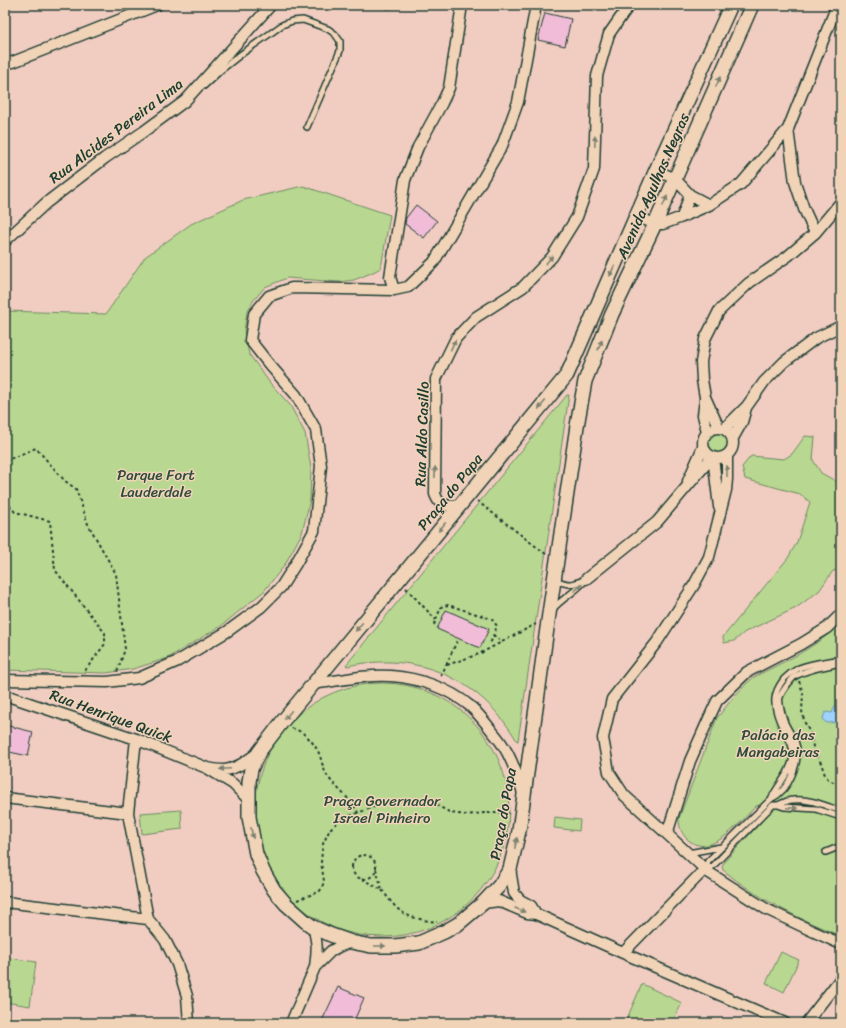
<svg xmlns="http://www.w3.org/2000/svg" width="846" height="1028" font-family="Sriracha,sans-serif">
<rect width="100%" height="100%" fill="#f1cdc1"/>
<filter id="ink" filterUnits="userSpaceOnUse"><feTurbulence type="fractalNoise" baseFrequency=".025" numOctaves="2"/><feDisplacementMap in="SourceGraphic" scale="8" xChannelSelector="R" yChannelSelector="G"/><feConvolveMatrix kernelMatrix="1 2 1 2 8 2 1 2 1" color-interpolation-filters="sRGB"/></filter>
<g filter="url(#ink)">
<path fill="#b8d790" stroke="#6c8a62" d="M303,186L390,215L381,268L371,273L354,280L339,282L287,278L265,287L253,301L247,312L244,331L249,354L270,383L290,405L305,433L311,468L310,500L302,533L284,566L264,591L221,626L168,658L133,669L106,673L5,670V311L106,314L145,257L191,224L243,200Z
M567,395H569L518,741H517C480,678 418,651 347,666L346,665Z
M707 443a11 11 0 1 1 22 0a11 11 0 1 1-22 0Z
M805,436L815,437L813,460L821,473L841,484V569L833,571L819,591L796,608L745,632L734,641L724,643L723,637L788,558L797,542L810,502L800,494L745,479L742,467L751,456L784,459L792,454Z
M841,623V936C799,919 758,899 723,870L722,867L724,862L766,817L768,813L759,805L756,806C742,820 713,857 691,842C682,836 679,828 679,818L717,718L732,699L747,683L754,677C785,661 816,648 841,623Z
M255 810a127 127 0 1 1 254 0a127 127 0 1 1-254 0Z
M181,810L182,829L142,834L140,813Z
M555,817L580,820L579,831L554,828Z
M781,952L799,960L784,992L766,983Z
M10,958L36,962L30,1006L5,1002V992Z
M642,984L682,1003L672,1023H625Z"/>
<path fill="#9fd2fc" stroke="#6c96ac" d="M838,705L841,706V722L827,723L823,720L824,715L826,712L832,713L835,706Z"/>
<path fill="#f1bcd7" stroke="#1f3d34" d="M545,13L571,19L565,46L538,40Z
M416,205L437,221L424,238L405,224L406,218Z
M446,610L489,629L480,648L437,629Z
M5,725L33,732L28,756L5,751Z
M338,987L364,998L353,1023H321Z"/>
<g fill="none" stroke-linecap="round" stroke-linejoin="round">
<g stroke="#1f3d34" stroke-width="8">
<path id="service" d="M387,5H390
M204,86L221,70L240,55L282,25L292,21L303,20L328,29L335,34L340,41V51L307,127
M553,609C563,597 578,591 586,579C571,585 571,586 555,580
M771,799C778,784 791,773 793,756C794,743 784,733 780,722C773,705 772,694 784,679C788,675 793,671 799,668C812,663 827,662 841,659
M841,811C826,806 809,798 793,800C788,800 782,803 778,805L784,807L816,809L841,817
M826,852L841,846
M688,853L721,847
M705,869L708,861L771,799C781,794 788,785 792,775C797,763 800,751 794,739C791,734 788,729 785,723C783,716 778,704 780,697C782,692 785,688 788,684C790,682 792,679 794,677C805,669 828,666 841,663
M705,869L713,866L764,814L773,805H778"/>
</g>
<g stroke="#1f3d34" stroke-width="13">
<path id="minor" d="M5,63L13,62L157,5
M656,170L675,179L690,195L709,205
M636,216L655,224H663L682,217L709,205L741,184L788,129
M682,217L690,195
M815,233L804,209L795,182L788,129L837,5
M5,241L46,203L105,158L143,132L185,101L271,5
M394,290L390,277L405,180L418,147L442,103L449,88L462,5
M705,399L703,415L707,432
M703 443a15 15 0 1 1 30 0a15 15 0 1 1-30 0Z
M719,428L705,397L702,380L701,362L705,339L719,311L749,283L788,256L815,233L841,202
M724,429L747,406L764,382L784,362L816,338L841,326
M733,438L742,422L746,408
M727,455V479L726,490L709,557L694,585L657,642L612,699L603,738L609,772L624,795L667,834L708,872L766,909L810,930L841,944
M713,457L719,507
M688,481L703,447
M459,506C446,505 440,508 435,494L436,379L456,338L476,317L523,287L552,257L577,217L594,169L597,76L609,34L625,11L630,5
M586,579L657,522L712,457
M5,680L107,682L139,678L178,661L228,631L261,607L281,587L295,565L314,531L321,466L316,430L296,395L268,363L250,340L254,314L269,296L292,288L394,290L408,287L434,262L475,192L502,146L518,102L536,5
M313,684C338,681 365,674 391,676C419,678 448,688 470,706C478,713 485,722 492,731C498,738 504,746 508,754C514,766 519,780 523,793
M5,695L136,739L207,768
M136,739L128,813L148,919L165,940L177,964L187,996L189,1023
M5,798L128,813
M249,800L233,784L207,768C212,769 218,770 224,770C237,769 248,760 259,752
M667,834L690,761L710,716L717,701L747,672L801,644L827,628L841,614
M5,902L148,919
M483,903L499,901L527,913L536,914L531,906L520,900L514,893L510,869
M536,914L623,953L785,1023
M313,927C318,944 317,950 315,967L331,951L338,947L351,942
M623,953L705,869
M5,1022L16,1023
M291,1023L315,967
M806,1023L841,978"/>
</g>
<g stroke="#1f3d34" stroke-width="16">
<path id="tertiary" d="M731,5L656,170L567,375L282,722L259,752L251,769L249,782V817L256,854L263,871L274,890L286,904L305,921L313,927L331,935L351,942L371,946H395L419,943L444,932L458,924L483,903L499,886L510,869L519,831L549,614L577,426L585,381L612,314L655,224L752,5"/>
</g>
<path stroke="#1f3d34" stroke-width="2" stroke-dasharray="3 3" stroke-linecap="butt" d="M5,461L36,448L65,481L76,489L88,524L116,574L125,649L117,672
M5,501L15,512L50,521L55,570L105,633V644L84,672
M477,501L547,555
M406,588L436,620
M434,625L441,607L448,605L492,619L497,626L490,644
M493,635L502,642
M447,665L479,654L536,624
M441,676L457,641
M799,681L803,693L802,711L804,721L810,733L814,751L821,763L825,775L828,779L835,783H841
M292,728C295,730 298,730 301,732C309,737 317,747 320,756C322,763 324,771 328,777C338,790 351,799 358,813
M352 867a12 12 0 1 1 24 0a12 12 0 1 1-24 0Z
M362,879L382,890L376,869
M382,890C389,899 396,910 407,915C416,919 428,921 437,922
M297,900L313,894L319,892L322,888L324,881L321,862L322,851L323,844L330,829L341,819L382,804L401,800L416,799L427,800L451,813L466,815L484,813H511"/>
<use href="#service" stroke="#f1d4b8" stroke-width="5"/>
<use href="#minor" stroke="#f1d4b8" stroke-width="10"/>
<use href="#tertiary" stroke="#f1d4b8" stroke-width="13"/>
</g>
<defs><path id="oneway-solid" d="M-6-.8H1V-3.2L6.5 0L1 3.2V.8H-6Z"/></defs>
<g fill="#7d816f">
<use href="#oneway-solid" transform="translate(718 82) rotate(-66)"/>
<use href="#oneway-solid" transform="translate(595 141) rotate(-88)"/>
<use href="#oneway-solid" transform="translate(665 201) rotate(-66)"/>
<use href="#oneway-solid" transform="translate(549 260) rotate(-48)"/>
<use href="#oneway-solid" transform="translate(612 271) rotate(114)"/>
<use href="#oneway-solid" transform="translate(453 345) rotate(-64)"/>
<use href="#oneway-solid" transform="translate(600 345) rotate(-68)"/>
<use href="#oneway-solid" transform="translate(542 405) rotate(129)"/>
<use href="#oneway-solid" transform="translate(727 471) rotate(-90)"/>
<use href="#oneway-solid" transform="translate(435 472) rotate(-89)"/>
<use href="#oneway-solid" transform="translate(442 527) rotate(129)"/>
<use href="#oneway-solid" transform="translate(578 588) rotate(-40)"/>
<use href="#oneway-solid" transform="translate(359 627) rotate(129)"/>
<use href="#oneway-solid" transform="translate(288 715) rotate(129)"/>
<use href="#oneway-solid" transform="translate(225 769) rotate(177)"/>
<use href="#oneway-solid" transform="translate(792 808) rotate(3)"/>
<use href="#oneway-solid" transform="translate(252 833) rotate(79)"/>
<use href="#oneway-solid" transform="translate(516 843) rotate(-77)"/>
<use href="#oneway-solid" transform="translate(520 910) rotate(23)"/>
<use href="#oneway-solid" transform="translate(380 946)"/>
</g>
</g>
<g text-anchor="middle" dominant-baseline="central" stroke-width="3" stroke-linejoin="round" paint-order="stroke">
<g font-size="15" fill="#1f3d34" stroke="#f1d4b8">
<text transform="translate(116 131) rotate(-37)">Rua Alcides Pereira Lima</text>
<text transform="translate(653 186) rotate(-66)">Avenida Agulhas Negras</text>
<text transform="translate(422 434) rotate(-88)">Rua Aldo Casillo</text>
<text transform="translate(450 492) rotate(-51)">Praça do Papa</text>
<text transform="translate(111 716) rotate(20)">Rua Henrique Quick</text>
<text transform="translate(503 814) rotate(-80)">Praça do Papa</text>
</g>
<g font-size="15" fill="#2e4c3d" stroke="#f1d4b8">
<text x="156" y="475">Parque Fort<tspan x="156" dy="17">Lauderdale</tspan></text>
<text x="778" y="735">Palácio das<tspan x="778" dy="17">Mangabeiras</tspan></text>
<text x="382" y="801">Praça Governador<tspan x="382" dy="17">Israel Pinheiro</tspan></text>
</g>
</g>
<rect width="846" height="1028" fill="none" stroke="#f1d4b8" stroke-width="20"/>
<rect x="10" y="10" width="826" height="1008" fill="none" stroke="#1f3d34" stroke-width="1.5" filter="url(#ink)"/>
</svg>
